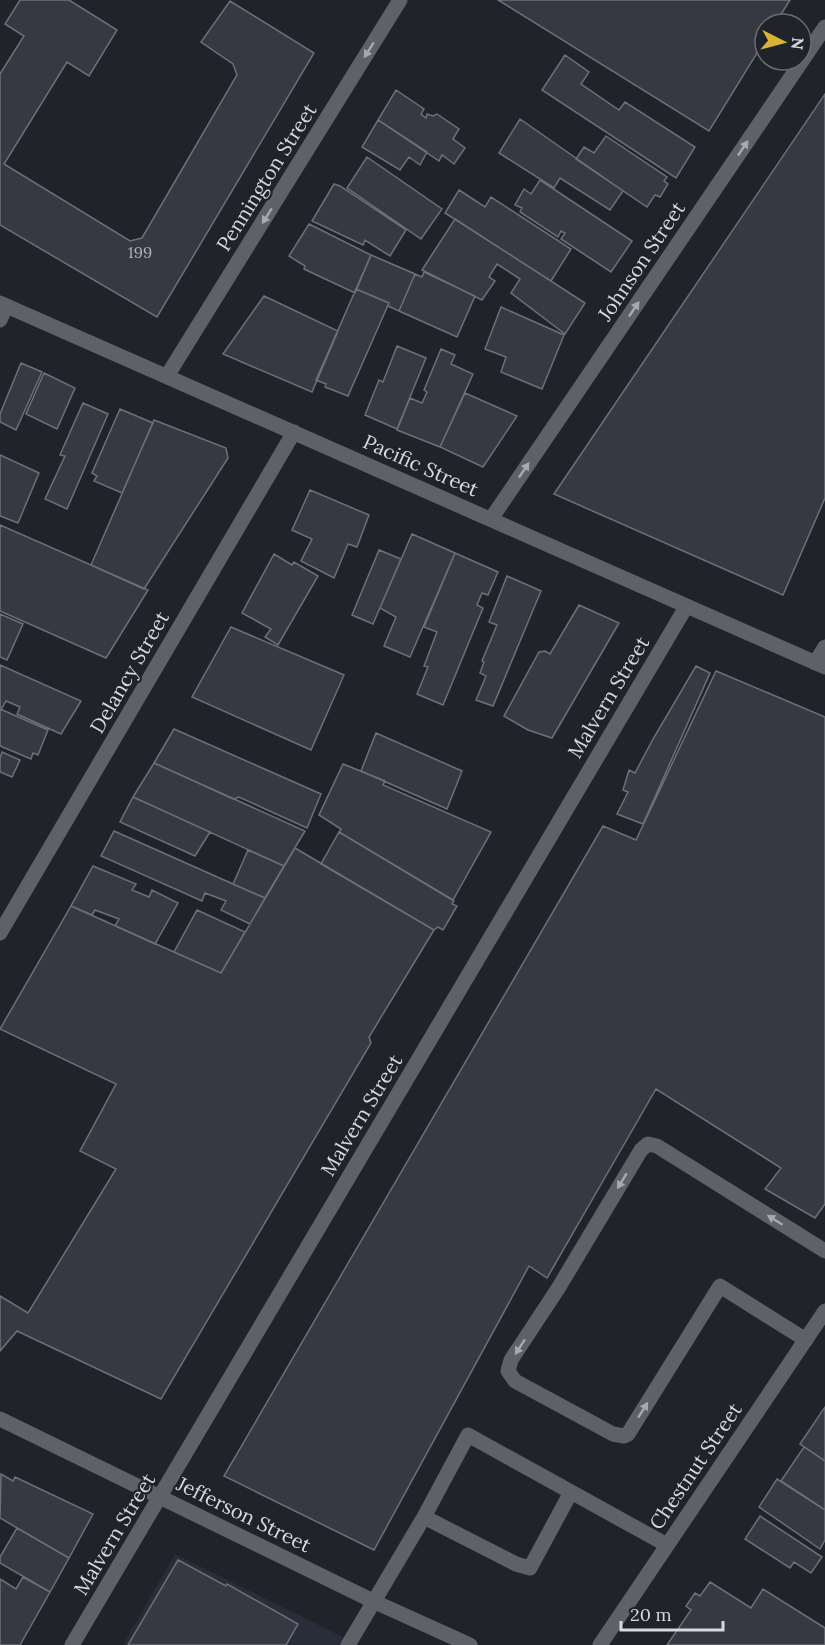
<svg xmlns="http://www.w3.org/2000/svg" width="825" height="1645" font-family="Lora,serif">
<rect width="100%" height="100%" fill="#21232b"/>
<path fill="#292d39" d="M175,1554L359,1645H123Z"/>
<path fill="#363941" stroke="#6d707a" stroke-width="1.5" d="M20,0H69L117,30L89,76L67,62L4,164L130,241L142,238L237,75L233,64L201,42L230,1L314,53L157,317L0,225V74L24,36L5,24Z
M498,0H790L775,24H765V40L709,131Z
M565,55L589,72L581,84L619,110L625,102L695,147L676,178L542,90Z
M396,90L424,109L421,114L426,118L427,114L433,116L437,114L459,129L453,139L465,148L454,164L442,155L439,161L378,120Z
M825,94V498L783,595L554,494Z
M520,119L623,191L610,210L560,178L554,188L499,153Z
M378,120L427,152L420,165L409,157L400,170L362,147Z
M606,136L667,177L664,181L668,184L660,197L655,195L647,207L576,159L584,147L594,153Z
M367,157L442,209L421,239L347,188Z
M540,180L632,241L611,272L561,239L565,233L561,231L558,237L520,212L522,208L515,205L524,189L531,194Z
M334,184L340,186L406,230L390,256L365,240L363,245L312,221Z
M459,190L485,207L491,197L571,249L551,281L445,213Z
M455,219L585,303L565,334L511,293L520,279L497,264L489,277L495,281L482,300L422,270Z
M309,224L371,255L355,293L304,269L305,266L289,256Z
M371,255L415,274L399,311L388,306L389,303L356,289Z
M424,272L475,296L457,337L399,311L415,274L422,277Z
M356,289L389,303L348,396L325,387L326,384L316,380Z
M264,296L338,331L312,392L223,354Z
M501,307L564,335L542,389L501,372L506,357L485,349Z
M397,346L426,358L397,429L365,415L379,380L383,382Z
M441,349L455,355L451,364L473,374L440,447L397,430L410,398L422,403L427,392L424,390Z
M21,363L42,372L16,430L0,422V414Z
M44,373L75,388L57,429L26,414Z
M465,393L517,416L483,467L440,447Z
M83,403L108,414L67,509L45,499L65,456L60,455Z
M120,409L153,423L122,493L94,481L97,476L92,473Z
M154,420L226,448L228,458L144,589L91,565Z
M0,455L39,473L18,523L0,516Z
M310,490L369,515L357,547L348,544L334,578L301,561L312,539L292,530Z
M0,525L148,590L106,658L0,611Z
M412,534L455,553L410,657L384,646L396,617L380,608Z
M379,550L401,559L373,624L352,615Z
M455,553L498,572L488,595L482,593L477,605L483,608L443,705L417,694L428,667L424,666L437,632L424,627Z
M274,554L292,565L294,562L318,576L278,645L265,637L271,629L242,613Z
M507,576L541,591L493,706L476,700L486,676L480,673L484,662L482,661L497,625L489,622Z
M579,605L619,623L552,738L528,730L504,716L539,652L545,651L550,654Z
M0,614L23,624L7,660L0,657Z
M231,627L344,675L311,750L192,697Z
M0,665L81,701L61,734L17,714L20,707L6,701L2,708L0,707Z
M696,666L710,673L643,824L617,814L628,792L623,790L629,770L635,773L653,739Z
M716,671L825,717V1204L815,1218L765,1189L781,1168L656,1089L547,1278L529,1266L374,1550L224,1476L603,826L636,840Z
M0,709L48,730L38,755L33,753L31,759L0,746Z
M174,729L321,794L307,828L239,797L233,799L154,763Z
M376,733L462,771L447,809L361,771Z
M2,752L20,760L12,777L0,772V758Z
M154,763L305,831L284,866L133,797Z
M343,764L385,781L383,785L491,832L453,900L339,832L341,829L319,815Z
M133,797L210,832L195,856L120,822Z
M114,831L233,884L265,898L250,924L221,910L226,901L205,893L202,901L101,856Z
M339,832L454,901L452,904L457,906L443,930L438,927L434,930L321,864Z
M295,848L434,930L369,1037L371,1043L161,1399L17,1331L0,1351V1296L28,1313L116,1169L80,1151L116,1084L0,1029L71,906L221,973Z
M248,850L284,866L265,898L233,884Z
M93,866L136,884L132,890L149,897L152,890L178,903L155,944L115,926L119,919L95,910L92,915L71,906Z
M197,910L245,932L221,973L174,952Z
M825,1407V1461L800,1444Z
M804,1447L825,1461V1510L781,1481Z
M1,1474L13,1481L15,1477L93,1514L69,1558L0,1518Z
M777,1479L825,1510V1540L820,1549L759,1507Z
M760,1516L822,1557L811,1573L794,1562L790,1568L745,1539Z
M17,1528L69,1558L50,1592L0,1563V1557Z
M178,1560L226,1586L227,1584L298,1624L286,1645H128Z
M23,1577L50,1592L20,1645H0V1579L16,1589Z
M710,1582L751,1608L763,1589L825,1628V1645H667L691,1610L686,1606L695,1593L700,1596Z"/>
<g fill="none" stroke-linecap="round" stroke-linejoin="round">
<path stroke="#606166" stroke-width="15" d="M806,1340L720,1286L628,1434L624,1436L613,1434L515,1381L508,1371L511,1360L559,1287L641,1150L648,1144L657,1146L825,1251
M571,1492L530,1568L516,1564L424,1517L468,1435L667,1545
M348,1645L424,1517"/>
<path stroke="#606166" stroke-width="15" d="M0,320L6,306
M167,376L400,0
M491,519L825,27
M815,663L825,647
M0,933L294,432
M0,1419L375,1602L470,1645
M72,1645L686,607"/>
<path stroke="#606166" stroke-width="15" d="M0,303L825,667
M600,1645L825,1311"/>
</g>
<defs><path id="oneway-solid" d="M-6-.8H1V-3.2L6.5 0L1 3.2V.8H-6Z" transform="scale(1.5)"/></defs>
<g fill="#a8a9af">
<use href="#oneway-solid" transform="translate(369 50) rotate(122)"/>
<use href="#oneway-solid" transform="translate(743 148) rotate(-56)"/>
<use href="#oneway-solid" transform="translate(267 216) rotate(122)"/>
<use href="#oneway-solid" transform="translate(634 309) rotate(-56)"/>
<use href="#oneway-solid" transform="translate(524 470) rotate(-56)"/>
<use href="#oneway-solid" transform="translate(622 1181) rotate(121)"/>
<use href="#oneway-solid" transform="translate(775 1220) rotate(-148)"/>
<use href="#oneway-solid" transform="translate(520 1347) rotate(123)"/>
<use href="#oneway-solid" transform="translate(643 1410) rotate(-58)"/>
</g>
<g text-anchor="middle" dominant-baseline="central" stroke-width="4.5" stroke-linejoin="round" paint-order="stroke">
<g font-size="16" fill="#b0b1b8">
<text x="140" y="252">199</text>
</g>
<g font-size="20" fill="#d8d9df" stroke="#21232b">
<text transform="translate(266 177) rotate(-58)">Pennington Street</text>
<text transform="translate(641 261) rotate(-56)">Johnson Street</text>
<text transform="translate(421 465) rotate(24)">Pacific Street</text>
<text transform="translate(129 672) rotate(-60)">Delancy Street</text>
<text transform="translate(608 697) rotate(-59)">Malvern Street</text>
<text transform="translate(361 1115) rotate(-59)">Malvern Street</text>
<text transform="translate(695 1466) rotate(-56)">Chestnut Street</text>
<text transform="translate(244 1514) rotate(26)">Jefferson Street</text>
<text transform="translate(114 1534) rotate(-59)">Malvern Street</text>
</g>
</g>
<g transform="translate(783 42) rotate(96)"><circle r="28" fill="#21232b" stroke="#6a6c73" stroke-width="1.5"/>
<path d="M0-4.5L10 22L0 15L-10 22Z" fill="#d8b434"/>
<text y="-9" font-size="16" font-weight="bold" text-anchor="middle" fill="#d8d9df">N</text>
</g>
<path d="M621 1621v9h102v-9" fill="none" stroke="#d8d9df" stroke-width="3"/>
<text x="630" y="1621" font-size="18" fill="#d8d9df" stroke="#21232b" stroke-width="4.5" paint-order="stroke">20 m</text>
</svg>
